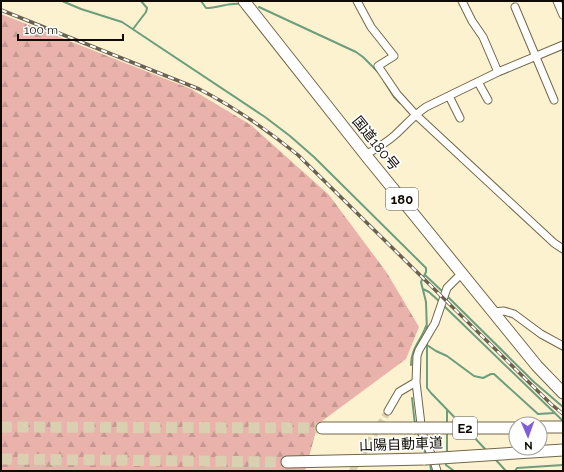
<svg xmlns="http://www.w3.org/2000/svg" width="564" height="472" font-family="Raleway,'Noto Sans JP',sans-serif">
<defs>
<pattern id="forest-firs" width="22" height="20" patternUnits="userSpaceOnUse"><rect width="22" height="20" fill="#e9b2ab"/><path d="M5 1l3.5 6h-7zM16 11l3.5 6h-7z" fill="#c79892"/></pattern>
</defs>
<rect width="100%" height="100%" fill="#fdf2d0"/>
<path fill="url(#forest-firs)" d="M1,14L191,89L251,125L329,195L387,273L419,327L406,359L318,424L305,471H1Z"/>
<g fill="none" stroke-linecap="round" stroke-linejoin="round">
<path stroke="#6c9d7c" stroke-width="2" d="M62,1L81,9L122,22L265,117L290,136L314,157L426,268V272L421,282L426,302L427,332
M201,1L206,8C219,8 229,2 241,4
M259,7L356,52L363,57L378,72
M133,29L146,12L147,8L141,1
M384,81L394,97L400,103
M425,275L444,293
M423,289L429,292L440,302
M447,296L534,382L563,407
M443,305L563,421
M427,342V388L431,393L461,424
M427,345L436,351L447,356L474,376L483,378L491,374H494L538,414L554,413
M411,365C411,348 421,341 426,326
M412,398L415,425
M447,425V410
M417,431L426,455
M470,433L487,451
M447,453V432
M495,459L506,471
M446,462V465L454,471
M430,463L431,471
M515,471L517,468L563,465"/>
<path stroke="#d9cfb1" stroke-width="7" stroke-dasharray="7 3.5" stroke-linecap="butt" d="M352,471L388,411"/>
<path stroke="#d9cfb1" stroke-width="11" stroke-dasharray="11 5.5" stroke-linecap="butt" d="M1,427L322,428
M1,459L287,462"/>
<g stroke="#716749" stroke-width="9">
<path id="minor" d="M357,1L371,27L394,56L378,66L397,94L415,114L554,243L563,249
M462,1L472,21L483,37L498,72
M557,1L563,15
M515,7L554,100
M478,82L488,100
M449,96L460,118
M365,155C376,149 386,143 395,135C405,126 414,115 426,107L498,72L563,45
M493,312L504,311L514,314L541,334L563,346
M388,411L399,392L416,382
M437,471L434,461L422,433L416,382L417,356L419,350L435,323L447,288L462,273"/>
</g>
<g stroke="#716749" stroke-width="13">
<path id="highway" d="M244,1L368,158L537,366L563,393
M540,427H563
M322,428H414
M287,462L425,459"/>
</g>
<use href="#minor" stroke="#fff" stroke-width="7"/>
<use href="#highway" stroke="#fff" stroke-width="11"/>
<g stroke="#696250" stroke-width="3.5">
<path id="rail" d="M1,10L199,89C236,108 266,129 298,155L551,404L563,414"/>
</g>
<use href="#rail" stroke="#fff" stroke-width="2" stroke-dasharray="6" stroke-linecap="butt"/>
<g stroke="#716749" stroke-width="13" stroke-linecap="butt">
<path id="highway-bridge" d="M414,428H516
M425,459L563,450"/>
</g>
<use href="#highway-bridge" stroke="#fff" stroke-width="11"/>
</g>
<g text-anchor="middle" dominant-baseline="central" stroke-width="3.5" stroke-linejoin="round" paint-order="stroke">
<g fill="#fff" stroke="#57544e" stroke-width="1">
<rect x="386" y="188" width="32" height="22" rx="3"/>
<rect x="453" y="417" width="24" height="22" rx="3"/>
</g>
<g font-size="13" font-weight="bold" fill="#0f0b02">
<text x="402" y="199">180</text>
<text x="465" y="428">E2</text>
</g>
<g font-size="14" fill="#0f0b02" stroke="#fff">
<text transform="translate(376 143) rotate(51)">国道180号</text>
<text transform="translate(401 444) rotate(-2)">山陽自動車道</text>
</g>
</g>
<rect width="564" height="472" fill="none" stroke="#0f0b02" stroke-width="4"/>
<g transform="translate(528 436) rotate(178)"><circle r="19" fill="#ffffff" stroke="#9f9d9a"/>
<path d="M0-3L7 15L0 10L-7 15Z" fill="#7e5fd9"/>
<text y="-6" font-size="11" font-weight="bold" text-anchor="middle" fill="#0f0b02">N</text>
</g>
<path d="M18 34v6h105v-6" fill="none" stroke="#0f0b02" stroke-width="2"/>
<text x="24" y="34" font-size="12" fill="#0f0b02" stroke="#ffffff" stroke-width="3" paint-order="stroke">100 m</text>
</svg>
